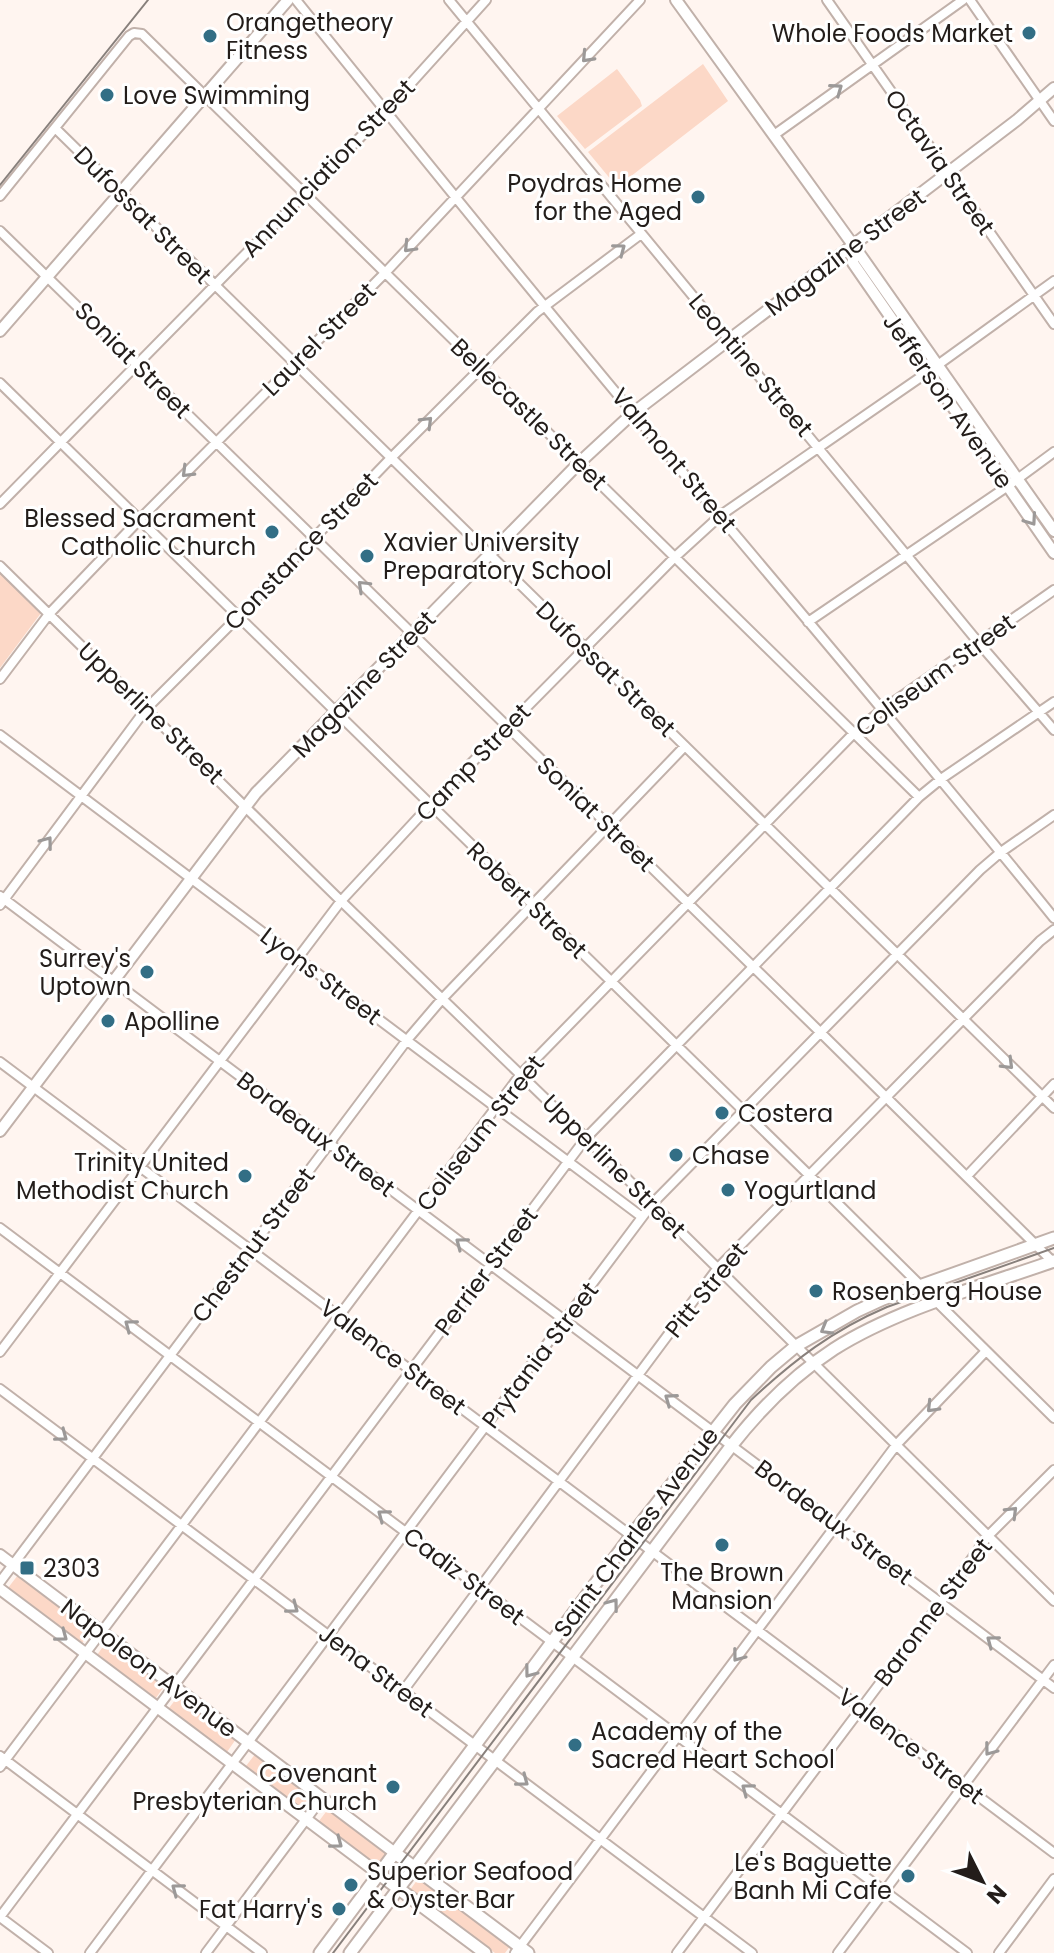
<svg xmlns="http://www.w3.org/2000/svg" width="1054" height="1953" font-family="Poppins,sans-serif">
<rect width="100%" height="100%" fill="#fff5f0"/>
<path fill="#fcd8c7" d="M703,64L728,101L617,187L588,152Z
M617,69L640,100L642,106L585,149L557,116Z
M0,573L41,613L0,668Z
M18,1575L92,1630L82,1643L8,1588Z
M107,1641L165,1685L156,1698L97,1655Z
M179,1695L236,1739L227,1752L169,1708Z
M256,1753L313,1796L303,1809L246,1766Z
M329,1808L388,1852L377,1865L319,1821Z
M420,1876L511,1945L505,1953H495L410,1890Z"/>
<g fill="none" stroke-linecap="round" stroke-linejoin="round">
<g stroke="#c1b1aa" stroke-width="12">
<path id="minor" d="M296,0C407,138 519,276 632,412C773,580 916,747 1054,918
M449,0L978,642L1054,730
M827,0L1054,324
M970,0L1054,121
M55,128L1054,1108
M774,135L963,0
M0,196L129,36L134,33L142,34L919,797
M0,231L820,1032L1054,1263
M0,383L810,1176L1054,1418
M0,504L385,112L486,0
M0,566L341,901L586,1138L1054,1601
M808,622L1008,486L1054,452
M0,679L49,614L139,520L385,273L640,0
M0,735L642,1217
M0,896L1054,1688
M0,905L146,709L238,617L391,458L537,312L641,234
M0,1062L1054,1853
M967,1176L1054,1084
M0,1228L967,1953
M0,1352L341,901L430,805L675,557L721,515L928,372L1054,281
M0,1389L752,1953
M0,1582L407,1040L442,999L685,746
M403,1691L717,1269L1040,941L1054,930
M0,1756L262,1953
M0,1767L521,1074L854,733L882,710L1054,590
M0,1917L586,1138L919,797L941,779L1054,702
M0,1917L48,1953
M90,1953L652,1204L980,870L1001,852L1054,815
M206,1953L322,1798
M515,1953L897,1444L986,1351
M677,1953L941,1602L988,1536L1054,1470
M838,1953L1054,1665
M999,1953L1054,1879"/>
</g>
<g stroke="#c1b1aa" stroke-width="14">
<path id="tertiary" d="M676,0L861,256L1054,531
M853,246V263L1054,553
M0,331L288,0
M0,1131L256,793L579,463L633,413L1017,120L1054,88
M0,1555L395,1853
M0,1589L379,1874"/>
</g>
<g stroke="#c1b1aa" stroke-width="15">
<path id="secondary" d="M395,1853L528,1953
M379,1874L485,1953
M320,1953L631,1536L735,1404L771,1367L796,1346L857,1311L883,1299L1054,1238
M350,1953L732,1445C761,1408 794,1375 834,1349C897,1309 983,1286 1054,1261"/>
</g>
<use href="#minor" stroke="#fff" stroke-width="8"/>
<use href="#tertiary" stroke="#fff" stroke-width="10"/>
<use href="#secondary" stroke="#fff" stroke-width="11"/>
<path stroke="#88807c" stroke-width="2" d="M333,1953L751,1400C794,1360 833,1330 887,1307L1054,1248"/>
<path stroke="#88807c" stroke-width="2" d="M0,185L148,0"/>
</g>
<defs><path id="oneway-chevron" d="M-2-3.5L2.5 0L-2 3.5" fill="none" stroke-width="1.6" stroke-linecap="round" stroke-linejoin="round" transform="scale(2)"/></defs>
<g stroke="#9c9998">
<use href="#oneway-chevron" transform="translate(587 57) rotate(133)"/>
<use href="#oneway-chevron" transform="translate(837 89) rotate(-36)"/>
<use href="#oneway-chevron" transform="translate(409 247) rotate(134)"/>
<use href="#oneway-chevron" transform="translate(620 249) rotate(-37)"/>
<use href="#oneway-chevron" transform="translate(427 422) rotate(-45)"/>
<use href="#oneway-chevron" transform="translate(187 472) rotate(135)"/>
<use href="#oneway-chevron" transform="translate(1031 520) rotate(55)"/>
<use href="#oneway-chevron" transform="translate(363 586) rotate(-136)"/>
<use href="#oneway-chevron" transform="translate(47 842) rotate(-53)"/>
<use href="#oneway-chevron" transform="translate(1008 1064) rotate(45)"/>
<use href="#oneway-chevron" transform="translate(461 1243) rotate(-143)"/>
<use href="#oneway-chevron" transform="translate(130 1325) rotate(-143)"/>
<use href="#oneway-chevron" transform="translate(826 1329) rotate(150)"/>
<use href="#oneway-chevron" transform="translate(670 1399) rotate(-144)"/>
<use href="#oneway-chevron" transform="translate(932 1407) rotate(134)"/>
<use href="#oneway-chevron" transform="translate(62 1436) rotate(37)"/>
<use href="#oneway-chevron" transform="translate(1012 1512) rotate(-45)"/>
<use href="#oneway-chevron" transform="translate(383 1515) rotate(-143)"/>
<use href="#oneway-chevron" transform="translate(613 1604) rotate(-53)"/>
<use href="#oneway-chevron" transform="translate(293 1608) rotate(37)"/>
<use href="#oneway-chevron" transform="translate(62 1636) rotate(37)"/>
<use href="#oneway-chevron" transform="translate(992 1641) rotate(-143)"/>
<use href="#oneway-chevron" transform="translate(738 1656) rotate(127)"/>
<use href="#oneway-chevron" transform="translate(530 1672) rotate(127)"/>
<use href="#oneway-chevron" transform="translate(990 1750) rotate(127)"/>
<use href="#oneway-chevron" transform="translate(523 1781) rotate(37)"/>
<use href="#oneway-chevron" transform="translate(747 1789) rotate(-143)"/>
<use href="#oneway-chevron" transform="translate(337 1843) rotate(37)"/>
<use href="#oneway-chevron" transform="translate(177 1889) rotate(-143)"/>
</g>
<g fill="#326e85" stroke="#fff" stroke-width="3">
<circle cx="1029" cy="33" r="8"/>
<circle cx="210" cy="36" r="8"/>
<circle cx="107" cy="95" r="8"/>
<circle cx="698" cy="197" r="8"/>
<circle cx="272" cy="532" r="8"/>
<circle cx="367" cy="556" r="8"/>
<circle cx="147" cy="972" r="8"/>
<circle cx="108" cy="1021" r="8"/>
<circle cx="722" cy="1113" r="8"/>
<circle cx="676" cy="1155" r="8"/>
<circle cx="245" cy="1176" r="8"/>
<circle cx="728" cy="1190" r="8"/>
<circle cx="816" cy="1291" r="8"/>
<circle cx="722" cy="1545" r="8"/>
<rect x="19" y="1560" width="16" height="16" rx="4"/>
<circle cx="575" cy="1745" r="8"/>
<circle cx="393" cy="1787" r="8"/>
<circle cx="908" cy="1876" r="8"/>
<circle cx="351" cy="1885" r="8"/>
<circle cx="339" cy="1909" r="8"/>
</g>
<g text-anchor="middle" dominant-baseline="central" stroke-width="6" stroke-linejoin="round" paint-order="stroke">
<g font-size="24" fill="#231d1a" stroke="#fff" text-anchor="start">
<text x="226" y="22">Orangetheory<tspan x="226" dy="28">Fitness</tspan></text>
<text x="1013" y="33" text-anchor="end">Whole Foods Market</text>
<text x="123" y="95">Love Swimming</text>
<text x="682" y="183" text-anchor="end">Poydras Home<tspan x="682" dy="28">for the Aged</tspan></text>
<text x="256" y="518" text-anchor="end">Blessed Sacrament<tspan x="256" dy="28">Catholic Church</tspan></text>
<text x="383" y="542">Xavier University<tspan x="383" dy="28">Preparatory School</tspan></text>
<text x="131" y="958" text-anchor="end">Surrey's<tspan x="131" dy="28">Uptown</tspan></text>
<text x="124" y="1021">Apolline</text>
<text x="738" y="1113">Costera</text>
<text x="692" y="1155">Chase</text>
<text x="229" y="1162" text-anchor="end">Trinity United<tspan x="229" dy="28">Methodist Church</tspan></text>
<text x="744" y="1190">Yogurtland</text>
<text x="832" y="1291">Rosenberg House</text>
<text x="43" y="1568">2303</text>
<text x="722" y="1572" text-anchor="middle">The Brown<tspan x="722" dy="28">Mansion</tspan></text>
<text x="591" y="1731">Academy of the<tspan x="591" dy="28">Sacred Heart School</tspan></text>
<text x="377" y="1773" text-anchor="end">Covenant<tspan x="377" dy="28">Presbyterian Church</tspan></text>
<text x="892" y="1862" text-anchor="end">Le's Baguette<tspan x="892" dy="28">Banh Mi Cafe</tspan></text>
<text x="367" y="1871">Superior Seafood<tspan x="367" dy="28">&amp; Oyster Bar</tspan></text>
<text x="323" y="1909" text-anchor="end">Fat Harry's</text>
</g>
<g font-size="24" fill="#231d1a" stroke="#fff">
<text transform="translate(940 162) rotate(55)">Octavia Street</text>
<text transform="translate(328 168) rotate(-46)">Annunciation Street</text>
<text transform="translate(143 215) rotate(45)">Dufossat Street</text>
<text transform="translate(845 252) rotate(-37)">Magazine Street</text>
<text transform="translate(319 339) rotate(-45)">Laurel Street</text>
<text transform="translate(133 360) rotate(45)">Soniat Street</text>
<text transform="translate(751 365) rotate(50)">Leontine Street</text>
<text transform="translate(948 401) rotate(55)">Jefferson Avenue</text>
<text transform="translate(529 414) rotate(44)">Bellecastle Street</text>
<text transform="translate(674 460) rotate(50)">Valmont Street</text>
<text transform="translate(301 551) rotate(-46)">Constance Street</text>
<text transform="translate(606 669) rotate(44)">Dufossat Street</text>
<text transform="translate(935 675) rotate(-36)">Coliseum Street</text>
<text transform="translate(364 684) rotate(-46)">Magazine Street</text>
<text transform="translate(151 713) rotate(44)">Upperline Street</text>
<text transform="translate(473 762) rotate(-46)">Camp Street</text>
<text transform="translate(596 814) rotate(44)">Soniat Street</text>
<text transform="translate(527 900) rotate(44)">Robert Street</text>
<text transform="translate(321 976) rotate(37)">Lyons Street</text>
<text transform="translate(480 1133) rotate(-52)">Coliseum Street</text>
<text transform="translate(316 1134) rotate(37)">Bordeaux Street</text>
<text transform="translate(614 1166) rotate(45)">Upperline Street</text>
<text transform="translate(253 1245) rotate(-53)">Chestnut Street</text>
<text transform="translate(486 1271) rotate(-53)">Perrier Street</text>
<text transform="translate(706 1290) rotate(-51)">Pitt Street</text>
<text transform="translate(540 1355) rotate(-53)">Prytania Street</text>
<text transform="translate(393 1357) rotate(37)">Valence Street</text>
<text transform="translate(834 1522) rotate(37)">Bordeaux Street</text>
<text transform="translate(636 1532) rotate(-53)">Saint Charles Avenue</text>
<text transform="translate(464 1576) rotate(37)">Cadiz Street</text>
<text transform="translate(933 1612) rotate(-53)">Baronne Street</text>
<text transform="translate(149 1668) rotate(37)">Napoleon Avenue</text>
<text transform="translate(376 1671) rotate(37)">Jena Street</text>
<text transform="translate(911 1746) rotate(37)">Valence Street</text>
</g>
</g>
<g transform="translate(982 1881) rotate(132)" stroke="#ffffff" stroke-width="6" paint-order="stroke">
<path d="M0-6L14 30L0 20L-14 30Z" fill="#231d1a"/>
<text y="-12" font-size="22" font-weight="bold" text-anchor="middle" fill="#231d1a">N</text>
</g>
</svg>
